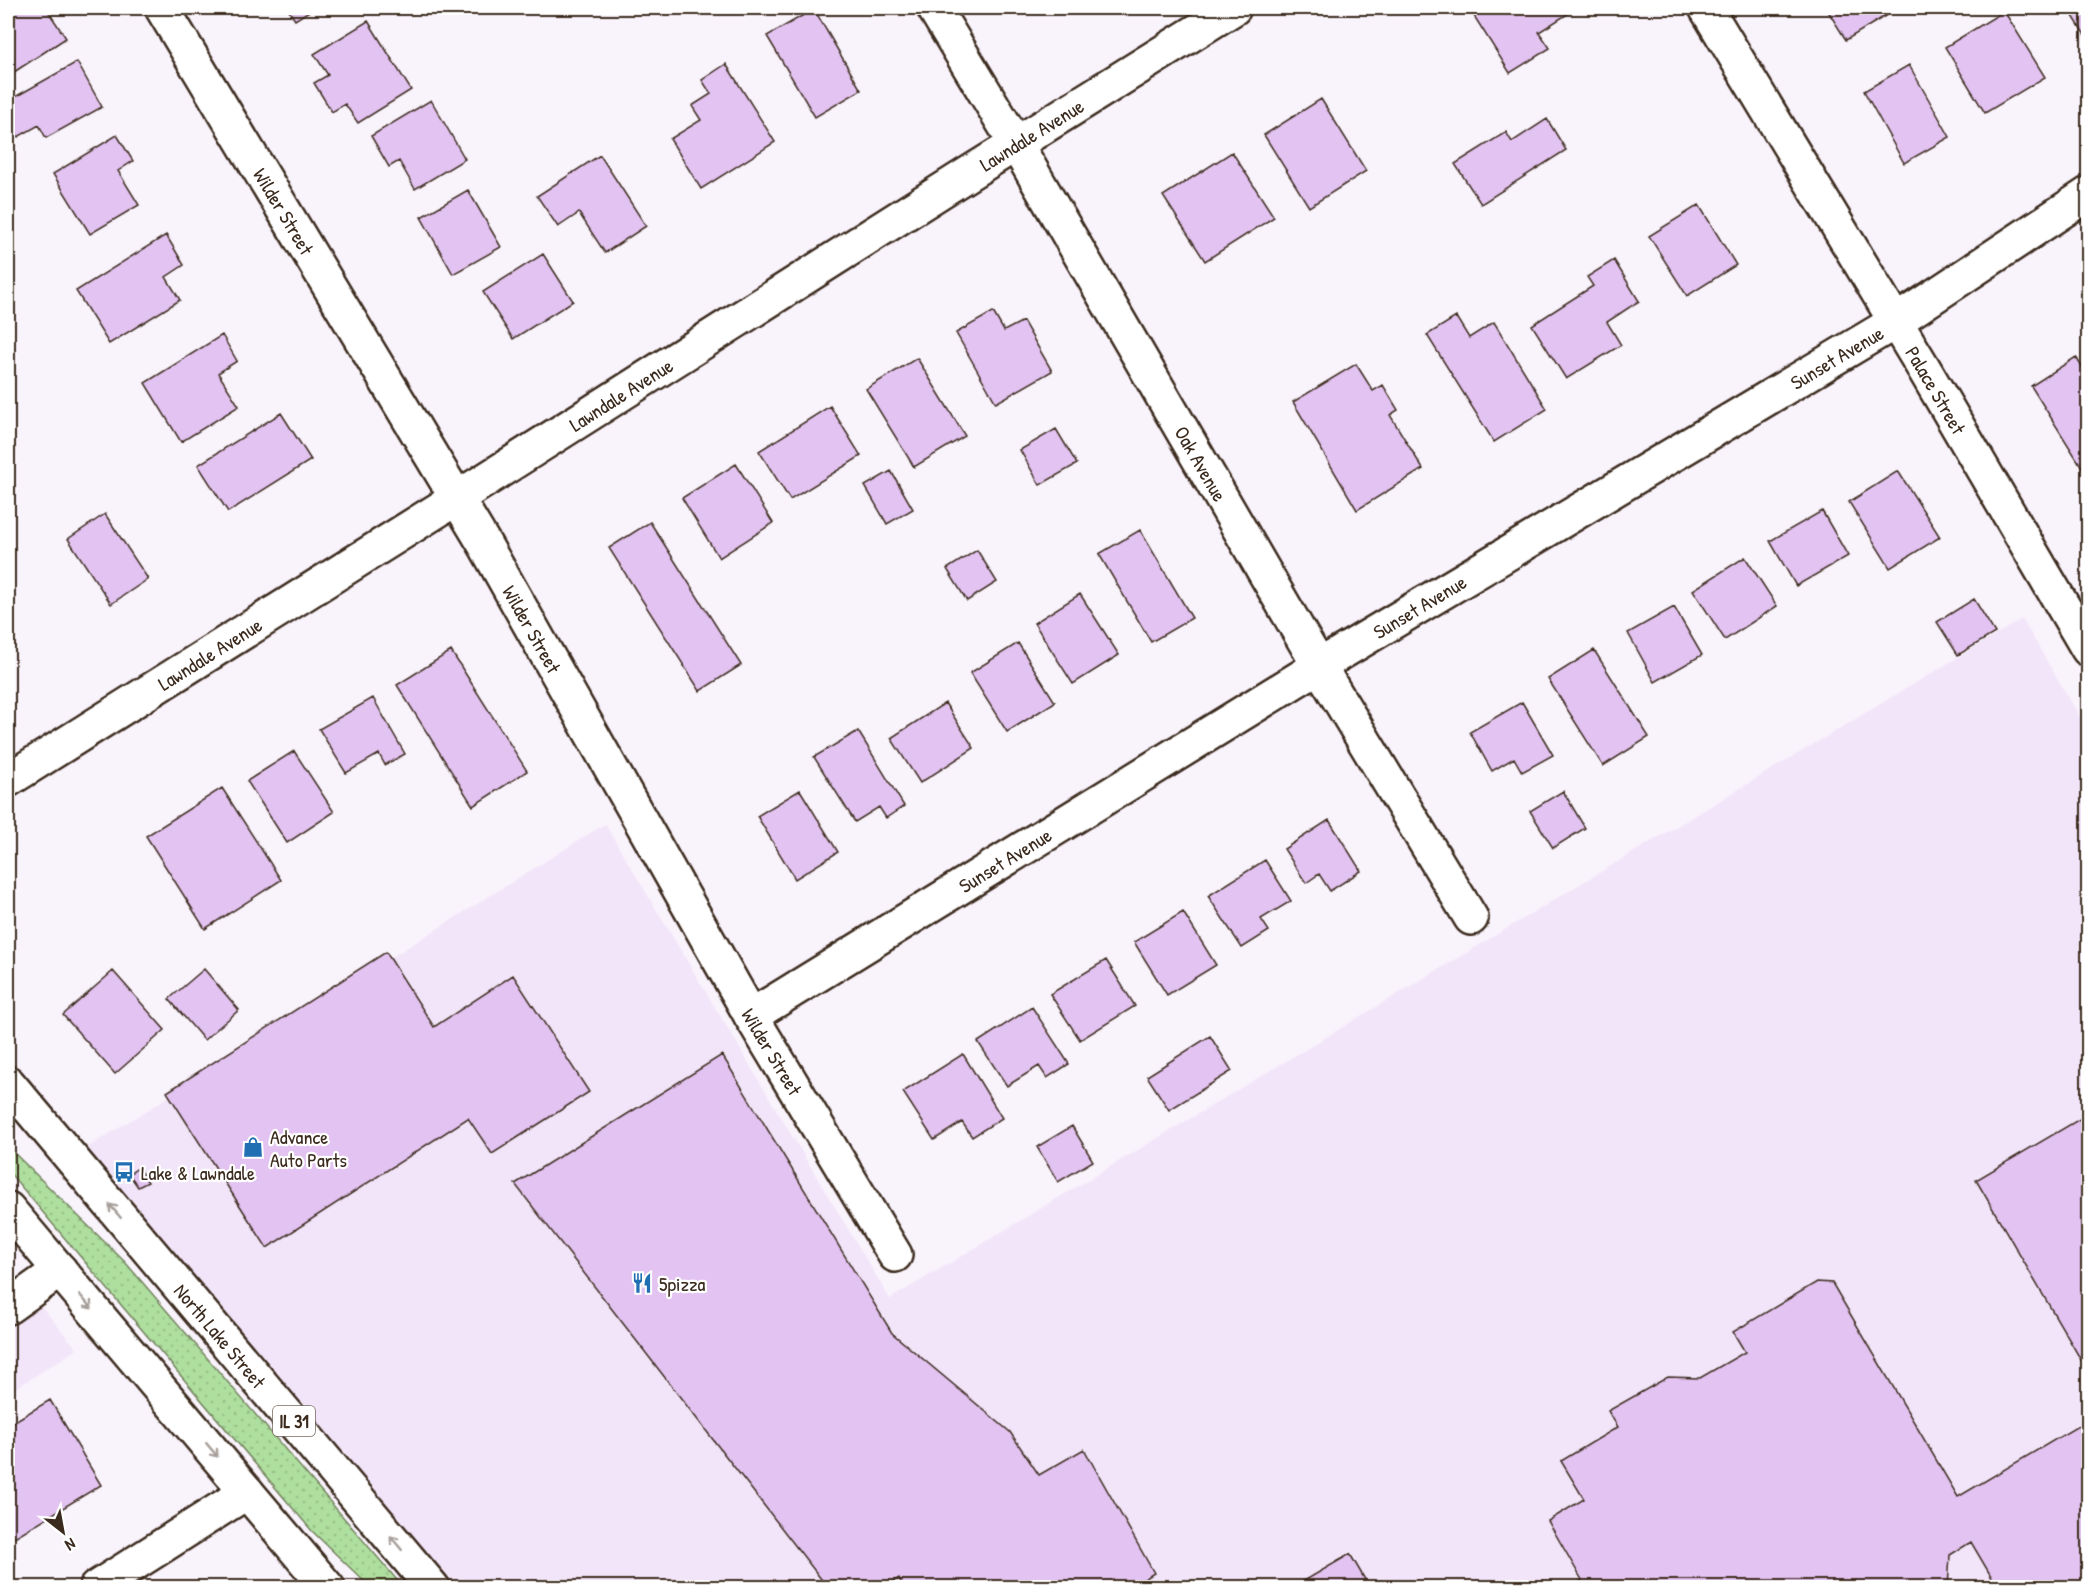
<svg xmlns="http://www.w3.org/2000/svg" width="2096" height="1595" font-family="'Patrick Hand',sans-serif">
<defs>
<pattern id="grass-dots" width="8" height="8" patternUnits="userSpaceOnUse" patternTransform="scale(1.5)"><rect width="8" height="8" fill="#aedf9f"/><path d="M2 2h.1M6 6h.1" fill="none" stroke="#97c088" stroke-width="1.8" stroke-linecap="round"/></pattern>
</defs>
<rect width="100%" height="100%" fill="#f9f3fc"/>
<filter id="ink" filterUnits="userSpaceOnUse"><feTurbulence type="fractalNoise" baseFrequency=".0167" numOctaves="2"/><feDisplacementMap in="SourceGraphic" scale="12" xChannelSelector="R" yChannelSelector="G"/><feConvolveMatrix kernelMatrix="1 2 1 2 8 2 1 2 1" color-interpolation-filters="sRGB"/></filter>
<g filter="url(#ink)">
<path fill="#f2e5f9" d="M2022,619L2088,731V1587H449L77,1154L605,824L890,1299Z
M8,1267L77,1349L8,1393Z"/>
<path fill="url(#grass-dots)" stroke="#74845e" stroke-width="1.5" d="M8,1147L125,1262L403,1587H370L312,1531L8,1171Z"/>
<path fill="#e3c3f1" stroke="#3b2a1e" stroke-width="1.5" d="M8,8H46L66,38L8,76Z
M287,8H314L295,20Z
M1469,8H1573L1574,10L1539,32L1550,48L1510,73Z
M1826,8H1893L1895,10L1846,40Z
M2068,8H2088V40Z
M814,9L861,90L815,117L767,36Z
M2004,11L2045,77L1985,113L1945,47Z
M368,21L411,90L358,123L345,104L332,112L314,83L328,75L314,54Z
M77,62L102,107L46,138L39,125L18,137L8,118V101Z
M726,64L775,142L701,189L670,139L701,120L692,106L711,94L702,80Z
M1909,65L1950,137L1904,163L1864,91Z
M1321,99L1366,171L1309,207L1264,135Z
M431,100L465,159L415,189L399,161L389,167L371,136Z
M1547,119L1566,150L1481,204L1455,164L1506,132L1512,142Z
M117,135L133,161L118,171L139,205L90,234L53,174Z
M1232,152L1274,217L1205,261L1163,196Z
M600,155L646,226L605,253L579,213L558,227L537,196Z
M468,190L501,247L453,274L421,217Z
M1699,205L1736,265L1687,296L1649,236Z
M166,235L184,265L166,277L180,300L109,344L76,291Z
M543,254L573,301L513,339L483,292Z
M1614,260L1639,301L1607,322L1621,345L1566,379L1532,325L1593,286L1587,277Z
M993,312L1004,331L1023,321L1052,371L996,403L956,333Z
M1456,317L1469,338L1494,322L1547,409L1494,442L1427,335Z
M222,335L237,361L218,373L239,406L181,442L145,383Z
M2076,357L2088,377V470L2085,472L2031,386Z
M917,358L965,436L914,467L866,389Z
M1356,364L1373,391L1383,385L1398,410L1390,415L1423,469L1357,510L1293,402Z
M830,406L861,456L790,500L759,451Z
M281,413L311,460L228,512L198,465Z
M1056,429L1077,464L1040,485L1020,450Z
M736,464L773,523L719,558L682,498Z
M891,471L913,509L887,524L865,486Z
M1898,471L1940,537L1890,568L1849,502Z
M1822,511L1848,556L1796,586L1770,541Z
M105,514L148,579L111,604L68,539Z
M650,522L741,665L700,691L609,548Z
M1140,530L1192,618L1151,642L1099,554Z
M977,550L997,582L967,601L947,569Z
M1745,557L1777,606L1725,640L1693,590Z
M1080,594L1119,655L1073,684L1034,623Z
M1974,599L1995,633L1958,655L1937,622Z
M1674,607L1702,655L1655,682L1628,633Z
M1018,643L1055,702L1007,732L970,673Z
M1594,650L1649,737L1603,766L1548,679Z
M451,651L527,771L473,806L397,685Z
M373,698L405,754L385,765L379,754L346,773L319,729Z
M1522,702L1553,755L1522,772L1514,758L1492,771L1470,732Z
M945,703L974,748L920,783L891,738Z
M858,731L904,806L886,818L879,807L855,822L814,757Z
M294,751L334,812L287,843L247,781Z
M222,788L281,880L205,929L146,836Z
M800,790L838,852L795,879L757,816Z
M1563,791L1585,828L1553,848L1530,811Z
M1329,820L1361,871L1330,891L1319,874L1306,883L1284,849Z
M1265,860L1291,901L1261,919L1269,931L1242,948L1208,896Z
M1183,912L1216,965L1167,995L1134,942Z
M386,952L434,1027L513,975L589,1092L492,1154L468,1118L267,1248L167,1092Z
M1106,960L1135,1006L1080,1040L1050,994Z
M204,969L239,1010L204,1040L169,999Z
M113,971L165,1030L115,1074L63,1015Z
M1032,1007L1069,1064L1047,1078L1039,1066L1007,1086L978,1042Z
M1210,1036L1232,1071L1169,1110L1147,1076Z
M963,1054L1002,1118L972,1137L962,1122L934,1140L903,1092Z
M722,1055L892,1333L1010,1432L1039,1475L1084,1449L1154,1573L1130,1588H904L899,1578L883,1588H828L515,1184Z
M2088,1114V1372L1976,1180Z
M1072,1126L1093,1161L1058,1182L1037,1147Z
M138,1168L148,1182L138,1187L129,1174Z
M1817,1282L1832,1283L1958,1497L2088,1420V1588H1998L1971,1542L1950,1555L1948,1588H1569L1582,1580L1548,1521L1584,1499L1561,1461L1618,1427L1608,1411L1668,1377L1700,1378L1745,1352L1733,1332Z
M50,1400L101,1485L8,1541V1425Z
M1350,1554L1370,1588H1292Z"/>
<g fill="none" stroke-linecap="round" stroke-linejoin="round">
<g stroke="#3b2a1e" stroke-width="38">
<g id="minor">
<path id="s1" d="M162,8L485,545L751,1016L895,1255"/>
<path id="s2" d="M934,8L1016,144L1319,666L1471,918"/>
<path id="s3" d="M1706,8L1923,367L2088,649"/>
<path id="s4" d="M8,780L457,498L971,172L1234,8"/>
<path id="s5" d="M751,1016L1319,666L1895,322L2088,194"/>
<path d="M8,1307L60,1270"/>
<path d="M96,1588L247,1492"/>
</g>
</g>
<g stroke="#3b2a1e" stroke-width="38">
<g id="major">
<path id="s6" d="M8,1083L433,1588"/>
<path d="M8,1209L328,1588"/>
</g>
</g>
<use href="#minor" stroke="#fff" stroke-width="33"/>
<use href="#major" stroke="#fff" stroke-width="33"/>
</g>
<defs><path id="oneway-shaft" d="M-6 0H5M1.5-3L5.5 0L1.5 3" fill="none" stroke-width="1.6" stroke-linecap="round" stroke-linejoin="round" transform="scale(1.5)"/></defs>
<g stroke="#a79f9a">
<use href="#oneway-shaft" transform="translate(115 1211) rotate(-130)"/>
<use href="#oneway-shaft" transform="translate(86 1302) rotate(50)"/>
<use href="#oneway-shaft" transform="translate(212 1450) rotate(50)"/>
<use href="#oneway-shaft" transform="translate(396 1543) rotate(-130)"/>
</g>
</g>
<defs>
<g id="shop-bare" transform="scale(1.62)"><path d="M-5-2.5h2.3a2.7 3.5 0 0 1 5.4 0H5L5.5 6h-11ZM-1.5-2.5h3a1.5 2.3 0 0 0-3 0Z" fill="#1f6fb2" stroke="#fff" stroke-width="2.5" paint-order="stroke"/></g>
<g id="bus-bare" transform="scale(1.62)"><path d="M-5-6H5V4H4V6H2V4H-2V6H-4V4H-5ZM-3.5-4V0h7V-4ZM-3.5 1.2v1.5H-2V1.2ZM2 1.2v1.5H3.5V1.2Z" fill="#1f6fb2" stroke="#fff" stroke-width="2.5" paint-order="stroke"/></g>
<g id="restaurant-bare" transform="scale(1.62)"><path d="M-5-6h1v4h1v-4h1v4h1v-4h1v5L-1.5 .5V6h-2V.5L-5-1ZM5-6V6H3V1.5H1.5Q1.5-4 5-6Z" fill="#1f6fb2" stroke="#fff" stroke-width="2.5" paint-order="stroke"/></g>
</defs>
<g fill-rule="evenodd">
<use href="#shop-bare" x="253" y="1147"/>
<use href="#bus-bare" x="124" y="1172"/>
<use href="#restaurant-bare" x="642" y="1283"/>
</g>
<g text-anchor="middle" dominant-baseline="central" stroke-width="4.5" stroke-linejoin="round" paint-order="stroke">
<rect fill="#fff" stroke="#766a62" stroke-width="1.5" x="273" y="1406" width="42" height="30" rx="4.5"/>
<g font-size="18" font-weight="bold" fill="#3b2a1e">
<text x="294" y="1421">IL 31</text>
</g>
<g font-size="20" fill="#3b2a1e" stroke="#fff">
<text stroke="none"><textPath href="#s4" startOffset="1210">Lawndale Avenue</textPath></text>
<text stroke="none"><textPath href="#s1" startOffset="237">Wilder Street</textPath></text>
<text stroke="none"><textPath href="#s5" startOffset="1270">Sunset Avenue</textPath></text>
<text stroke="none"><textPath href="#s3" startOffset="446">Palace Street</textPath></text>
<text stroke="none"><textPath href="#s4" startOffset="724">Lawndale Avenue</textPath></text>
<text stroke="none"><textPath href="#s2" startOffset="528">Oak Avenue</textPath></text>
<text stroke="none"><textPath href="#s5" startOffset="784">Sunset Avenue</textPath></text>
<text stroke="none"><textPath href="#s1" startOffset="723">Wilder Street</textPath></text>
<text stroke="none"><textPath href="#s4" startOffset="238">Lawndale Avenue</textPath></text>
<text stroke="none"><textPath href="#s5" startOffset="298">Sunset Avenue</textPath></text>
<text stroke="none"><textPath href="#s1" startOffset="1209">Wilder Street</textPath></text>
<text stroke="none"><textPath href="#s6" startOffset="330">North Lake Street</textPath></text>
</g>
<g font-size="20" fill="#3b2a1e" stroke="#fff" text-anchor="start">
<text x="270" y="1136">Advance<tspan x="270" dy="23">Auto Parts</tspan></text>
<text x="141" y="1172">Lake &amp; Lawndale</text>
<text x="659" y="1283">5pizza</text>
</g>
</g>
<rect width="2096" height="1595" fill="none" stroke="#fff" stroke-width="30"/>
<rect x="15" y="15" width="2066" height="1565" fill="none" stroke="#3b2a1e" stroke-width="2" filter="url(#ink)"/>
<g transform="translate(63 1532) rotate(149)" stroke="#ffffff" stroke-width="4.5" paint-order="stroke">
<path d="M0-4.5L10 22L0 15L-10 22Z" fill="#3b2a1e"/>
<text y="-9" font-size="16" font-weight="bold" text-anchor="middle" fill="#3b2a1e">N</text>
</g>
</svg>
